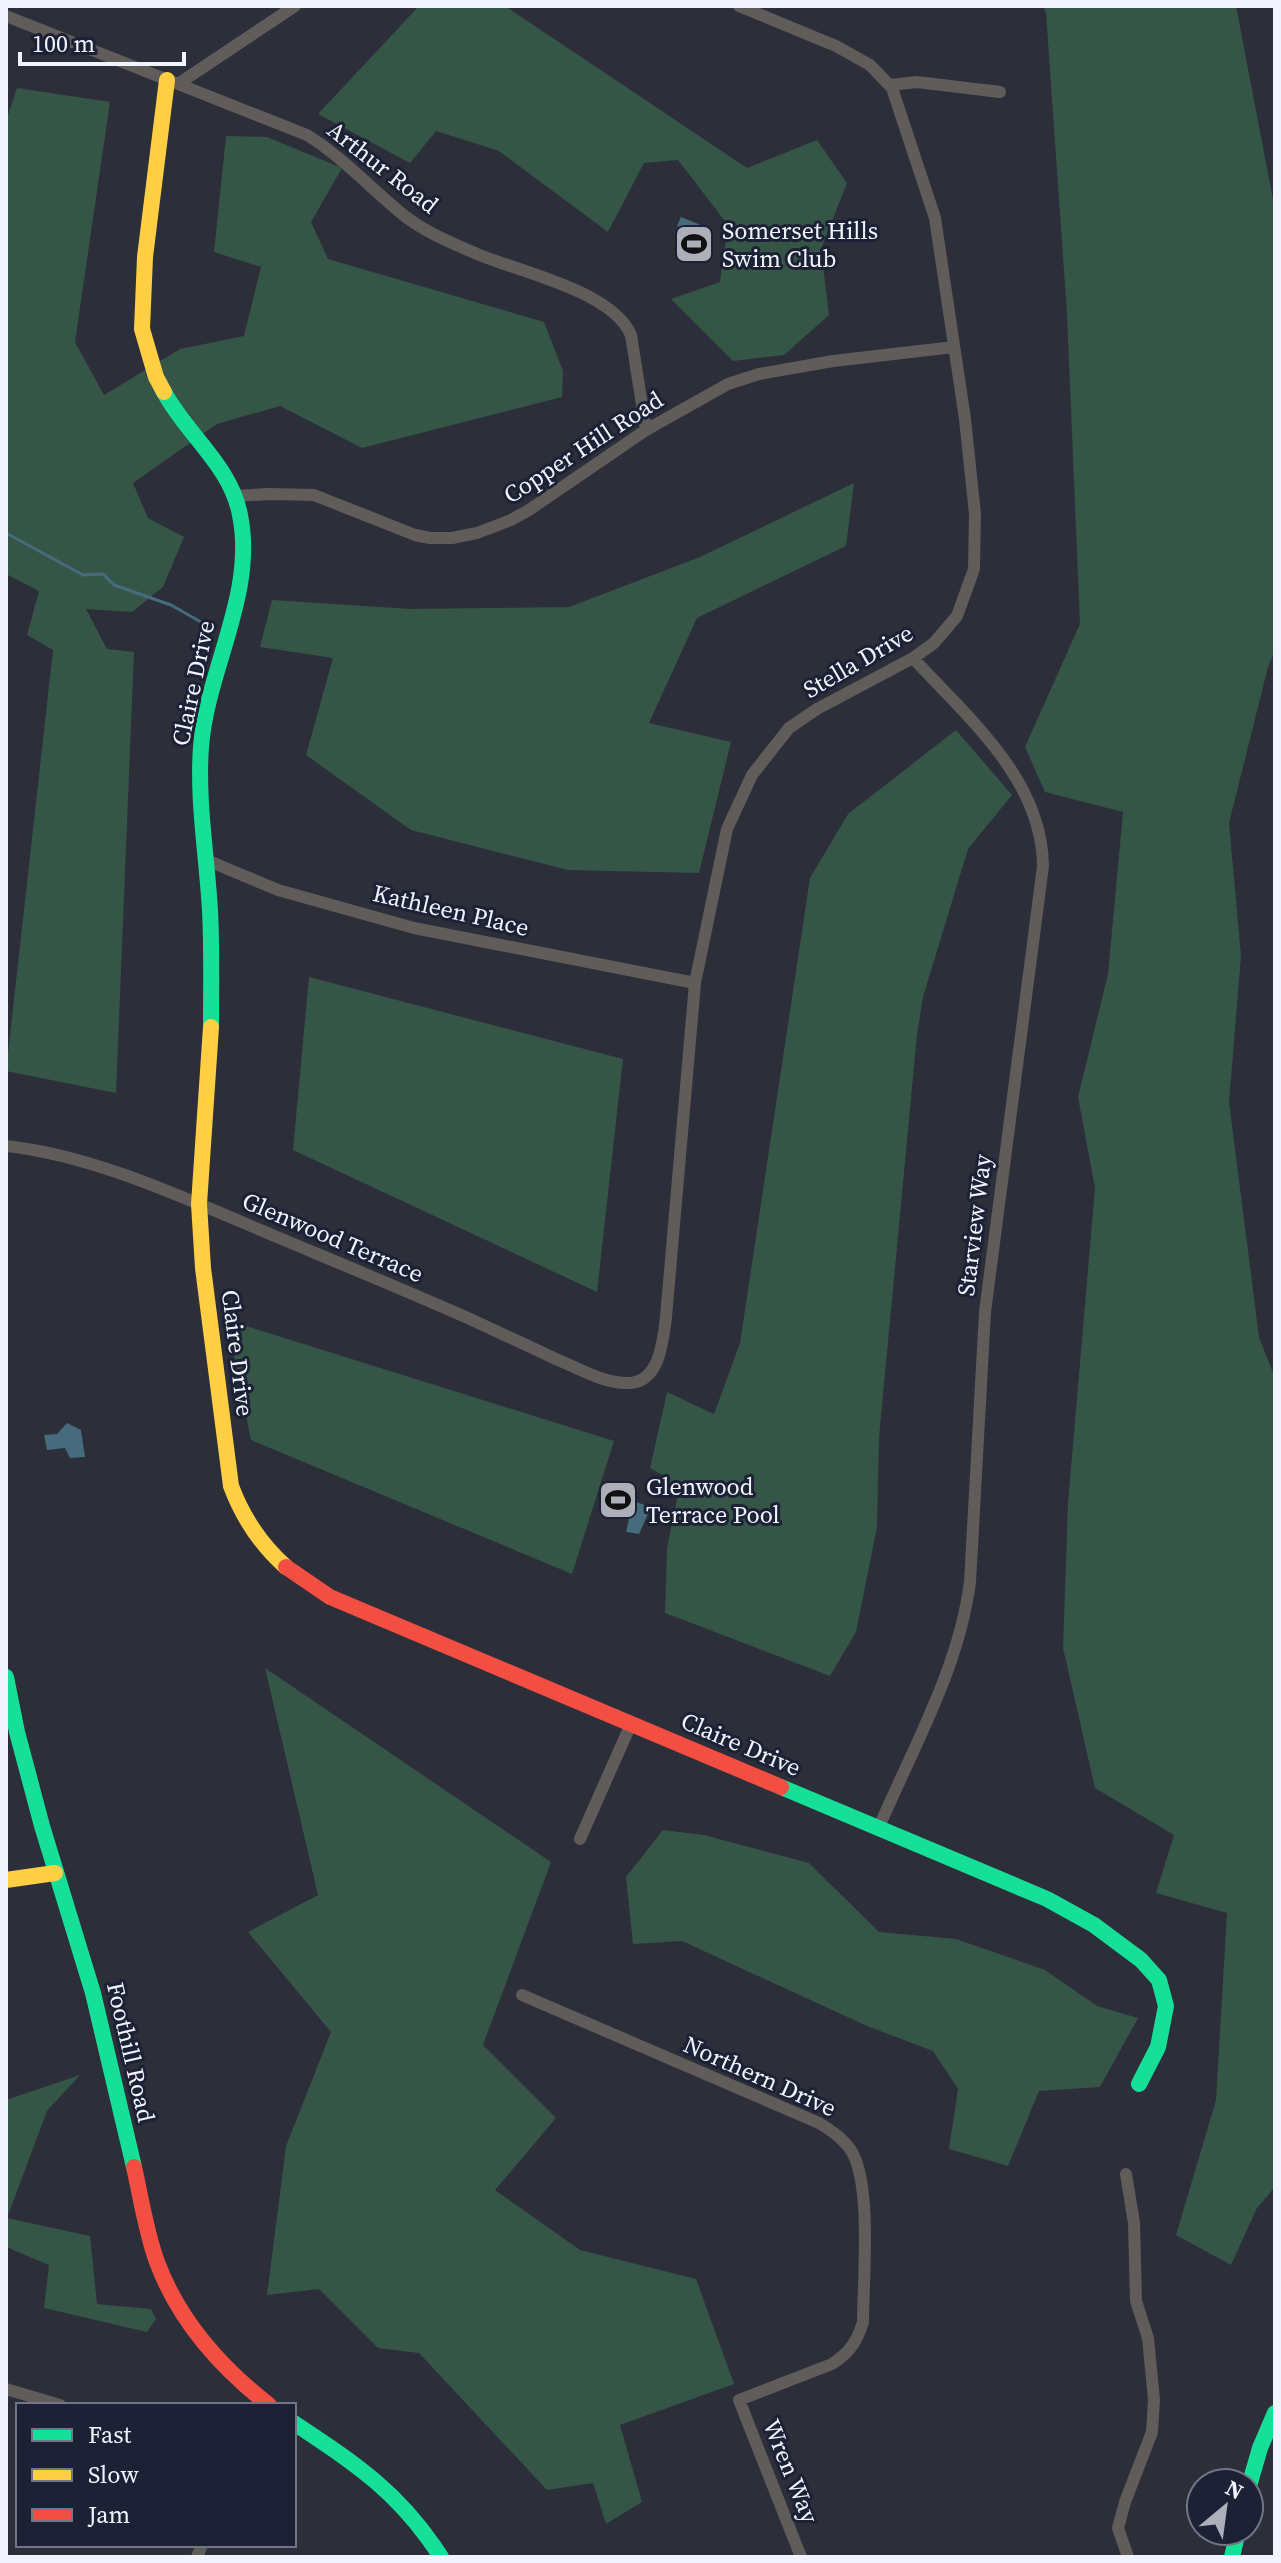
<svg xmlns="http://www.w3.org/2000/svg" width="1281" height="2563" font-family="'Source Serif 4',serif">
<rect width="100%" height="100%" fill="#2c2e3a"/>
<path fill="#355547" d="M419,6H505L747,168L817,140L847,183L821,249L829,315L784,355L733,361L671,299L720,282L728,225L678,160L644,163L608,232L499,151L436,131L410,163L318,114Z
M1043,6H1236L1275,210V650L1268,667L1229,823L1241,956L1229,1102L1259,1337L1275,1378V2187L1257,2208L1231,2265L1176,2235L1216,2100L1227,1913L1156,1893L1174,1835L1095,1788L1063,1648L1068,1503L1095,1188L1078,1097L1108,974L1123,812L1045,792L1025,747L1080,624L1067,314L1046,13Z
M17,88L110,102L75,342L104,395L180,349L244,336L261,267L214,252L226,136L267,137L342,168L311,222L328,259L544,322L563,371L562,397L362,448L280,406L217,424L133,483L148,518L184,537L163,587L132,612L86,609L107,649L134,652L116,1093L6,1071L53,650L27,635L39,591L6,574V121Z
M854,483L846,546L697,618L649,723L731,742L699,873L568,870L411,830L306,755L333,658L260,647L272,600L411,609L569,607L700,557Z
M956,730L1012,795L968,849L923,997L917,1035L879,1437L877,1527L856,1632L830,1676L665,1613L667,1548L677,1499L666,1477L650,1468L667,1392L714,1414L740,1343L810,878L848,814Z
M309,977L623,1059L597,1292L293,1150Z
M227,1320L614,1441L572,1574L251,1440Z
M265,1668L551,1862L483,2045L556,2118L495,2190L580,2250L696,2279L734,2384L620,2425L642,2502L606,2524L593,2483L547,2490L419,2353L378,2348L319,2289L267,2295L286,2146L331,2032L248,1932L318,1895Z
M663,1830L704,1835L809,1863L879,1932L956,1939L1045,1970L1097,2006L1138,2018L1100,2087L1039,2091L1008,2166L949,2149L958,2089L933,2051L867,2026L682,1941L633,1944L626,1877Z
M80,2075L47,2111L7,2218L90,2236L97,2304L151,2309L156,2319L147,2332L44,2308L49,2265L6,2247V2100Z"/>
<path fill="#456b7c" d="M681,217L708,228L695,260L681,255L691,233L677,226Z
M67,1423L81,1430L85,1457L70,1458L65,1448L47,1450L44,1435L57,1434Z
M633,1501L651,1507L639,1534L626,1532Z"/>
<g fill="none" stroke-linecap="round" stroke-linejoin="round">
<path stroke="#456b7c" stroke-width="3" d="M6,533L83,575L103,574L114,585L171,605L215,630"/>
<path stroke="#5f5c5a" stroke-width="12" d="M6,16L307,135C344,158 372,190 406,217C427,233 454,244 477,254C520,272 612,291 631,335L646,430
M178,84L295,6
M890,85L917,82L1000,92
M235,496L269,494L314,495L415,535L430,538H452L477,533L511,520L529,510L646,430L728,384L759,374L833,361L954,347
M204,859L278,890L414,928L695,983
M6,1146C91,1155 180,1196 258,1229C329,1259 400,1288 470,1319C500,1333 529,1346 558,1360C580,1369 603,1383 627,1383C660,1384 663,1340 666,1317L695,983L727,829L752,775L789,728L817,709L913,658L934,643L957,616L974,569L975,514L965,419L935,218L892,88L870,65L836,46L739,6
M879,1827C913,1748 959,1668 970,1582L985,1312L1043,866C1042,779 968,718 913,658
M580,1839L631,1724
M522,1995L819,2123C832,2131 844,2139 852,2152C872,2187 863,2281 863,2322C857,2342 849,2353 832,2364L739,2400L801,2557
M1126,2174L1134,2223L1136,2301L1148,2338L1154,2400L1152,2432L1125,2502L1118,2528L1128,2557
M6,2389L60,2405
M197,2557L202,2545"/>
<path stroke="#16e098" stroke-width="16" d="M164,392C187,435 231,466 240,515C256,594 207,669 201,747C197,802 207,856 210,911C212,949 211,988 211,1027
M6,1677L17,1732L42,1826L93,1993L134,2167
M781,1787L1047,1899L1094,1925L1141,1960L1159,1980L1166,2006L1158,2047L1139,2084
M294,2423C356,2464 400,2493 441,2557
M1249,2486L1260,2448L1275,2413
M1232,2557L1238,2531"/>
<path stroke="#ffcf43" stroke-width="16" d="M164,392L156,377L142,329L145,257L167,80
M211,1027L199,1204L203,1268L231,1486C243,1518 260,1544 286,1567
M6,1880L55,1873"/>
<path stroke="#f24e42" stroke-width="16" d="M286,1567L330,1597L781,1787
M134,2167C141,2198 146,2232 157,2262C179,2321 220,2367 269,2405"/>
</g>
<defs>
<g id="stadium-square" transform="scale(2)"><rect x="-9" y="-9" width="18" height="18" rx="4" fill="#adafb9" stroke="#1c2135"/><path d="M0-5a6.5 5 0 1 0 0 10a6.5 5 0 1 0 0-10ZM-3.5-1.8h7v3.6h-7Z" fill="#111"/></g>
</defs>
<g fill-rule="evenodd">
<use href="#stadium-square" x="694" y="244"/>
<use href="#stadium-square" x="618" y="1500"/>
</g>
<g text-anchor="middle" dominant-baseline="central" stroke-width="6" stroke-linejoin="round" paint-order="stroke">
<g font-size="24" fill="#f2f4fd" stroke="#1c2135">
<text transform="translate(383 167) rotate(38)">Arthur Road</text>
<text transform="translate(583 447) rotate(-33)">Copper Hill Road</text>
<text transform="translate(858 661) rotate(-30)">Stella Drive</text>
<text transform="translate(193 683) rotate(-78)">Claire Drive</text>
<text transform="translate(451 910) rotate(13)">Kathleen Place</text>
<text transform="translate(974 1225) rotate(-83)">Starview Way</text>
<text transform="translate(333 1237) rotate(23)">Glenwood Terrace</text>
<text transform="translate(238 1353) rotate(83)">Claire Drive</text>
<text transform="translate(741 1744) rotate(23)">Claire Drive</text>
<text transform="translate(131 2052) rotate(77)">Foothill Road</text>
<text transform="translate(760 2076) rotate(24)">Northern Drive</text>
<text transform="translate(791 2471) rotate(68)">Wren Way</text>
</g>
<g font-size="24" fill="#f2f4fd" stroke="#1c2135" text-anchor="start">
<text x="722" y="230">Somerset Hills<tspan x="722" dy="28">Swim Club</tspan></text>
<text x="646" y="1486">Glenwood<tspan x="646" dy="28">Terrace Pool</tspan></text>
</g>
</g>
<rect width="1281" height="2563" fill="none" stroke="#f2f4fd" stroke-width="16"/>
<rect x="16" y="2403" width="280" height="144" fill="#1c2135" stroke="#727585" stroke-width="2"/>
<rect x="32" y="2429" width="40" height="12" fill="#16e098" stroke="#727585" stroke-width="2"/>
<text x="88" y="2443" font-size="24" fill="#f2f4fd">Fast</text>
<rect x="32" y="2469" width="40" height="12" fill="#ffcf43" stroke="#727585" stroke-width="2"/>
<text x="88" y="2483" font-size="24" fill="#f2f4fd">Slow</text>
<rect x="32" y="2509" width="40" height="12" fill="#f24e42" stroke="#727585" stroke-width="2"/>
<text x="88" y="2523" font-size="24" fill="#f2f4fd">Jam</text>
<g transform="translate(1225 2507) rotate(29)"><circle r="38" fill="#1c2135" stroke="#727585" stroke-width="2"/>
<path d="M0-6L14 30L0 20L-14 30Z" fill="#adafb9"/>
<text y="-12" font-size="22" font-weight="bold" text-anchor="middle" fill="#f2f4fd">N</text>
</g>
<path d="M20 52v12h164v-12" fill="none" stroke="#f2f4fd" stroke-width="4"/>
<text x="32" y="52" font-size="24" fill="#f2f4fd" stroke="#1c2135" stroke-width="6" paint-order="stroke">100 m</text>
</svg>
